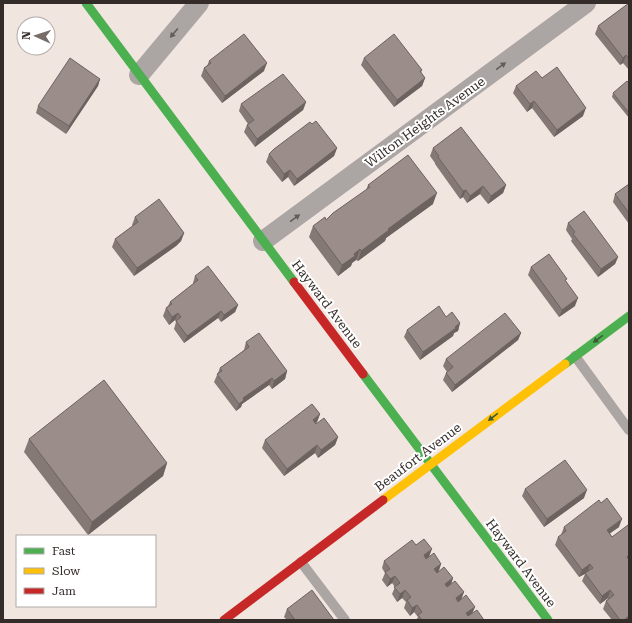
<svg xmlns="http://www.w3.org/2000/svg" width="632" height="623" font-family="'Roboto Serif',serif">
<rect width="100%" height="100%" fill="#f1e5e0"/>
<g fill="none" stroke-linecap="round" stroke-linejoin="round">
<path stroke="#aba5a3" stroke-width="10" d="M575,356L629,430
M301,562L345,620"/>
<path stroke="#aba5a3" stroke-width="20" d="M139,75L199,3
M263,241L586,3"/>
<path stroke="#4caf50" stroke-width="9" d="M86,3L294,282
M565,364L629,316
M363,374L548,620"/>
<path stroke="#ffc107" stroke-width="9" d="M383,500L565,364"/>
<path stroke="#c62828" stroke-width="9" d="M294,282L363,374
M224,620L383,500"/>
</g>
<path fill="#857976" d="M629,3V70L623,63L620,65L595,34L598,26Z
M364,58L422,70L421,73L425,78L422,86L394,107L361,65Z
M209,61L264,71L222,103L201,76L204,68L207,66Z
M542,78L583,116L554,137L532,108L527,112L513,93L516,86Z
M100,79L98,86L66,134L36,113L38,106Z
M629,83V118L612,97L613,93Z
M306,102L303,110L255,147L244,132L247,125L248,124L239,111L241,104Z
M312,124L337,148L334,156L294,186L288,177L282,182L266,162L269,154Z
M433,148L506,185L503,193L488,204L480,194L467,203L463,197L460,199L435,164V163L430,156Z
M629,184V224L613,202L615,194Z
M368,185L433,204L386,238L385,241L358,261L356,260L352,263L351,266L338,276L309,237L313,226L326,220L366,190Z
M135,217L184,233L181,241L176,246L134,276L112,247L115,239L133,226L132,225Z
M568,223L618,257L615,264L598,277L571,241L572,239L566,230Z
M531,267L566,281L575,306L559,317L528,275Z
M195,276L238,305L235,312L221,322L218,318L184,343L174,329L176,322L175,320L169,325L163,316L166,308L168,306L170,302L193,284V283Z
M446,317L460,323L458,331L454,333L453,336L420,360L404,337L407,330Z
M521,333L518,340L452,392L443,380L446,373L447,372L443,366L446,359Z
M246,342L287,371L285,379L272,389L269,385L242,404L241,407L236,411L214,382L220,368L244,350Z
M320,414L317,422L315,424L338,437L335,445L318,458L315,453L284,476L262,448L265,440Z
M29,439L167,463L163,476L88,535L24,452Z
M525,489L584,498L544,527L522,496Z
M564,527H619L610,533L612,537L629,527V620H612L603,609L606,601L608,599V598L600,604L582,581L585,574L579,577L555,545L558,537L561,535Z
M416,545L429,557L441,564L439,571L453,578L451,585L464,592L461,599L475,607L472,613L484,620H416L418,617L414,612L410,616L404,608L406,602L402,598L397,602L392,594L395,587L392,583L387,587L382,580L385,573L382,568L384,561Z
M287,609L334,620H287L284,617Z"/>
<path fill="#6c6360" d="M626,55L623,63L620,65L623,58Z
M267,63L264,71L222,103L225,96Z
M425,78L422,86L394,107L397,100Z
M100,79L98,86L66,134L69,126Z
M534,101L532,108L527,112L530,104Z
M306,102L303,110L255,147L257,139Z
M586,108L583,116L554,137L557,130Z
M337,148L334,156L294,186L297,179Z
M290,170L288,177L282,182L284,174Z
M506,185L503,193L488,204L491,196Z
M483,186L480,194L467,203L470,196Z
M466,190L463,197L460,199L463,191Z
M437,193L433,204L386,238L385,241L358,261L361,251L388,229Z
M184,233L181,241L176,246L134,276L137,268Z
M360,249L356,260L352,263L351,266L338,276L342,265Z
M618,257L615,264L598,277L601,269Z
M578,298L575,306L559,317L562,310Z
M238,305L235,312L221,322L224,315Z
M221,311L218,318L184,343L187,336Z
M178,313L175,320L169,325L172,317Z
M460,323L458,331L454,333L453,336L420,360L423,352Z
M521,333L518,340L452,392L455,385Z
M287,371L285,379L272,389L274,381Z
M272,378L269,385L242,404L241,407L236,411L239,404L243,398Z
M320,414L317,422L310,428L313,420Z
M338,437L335,445L318,458L321,450Z
M317,445L315,453L284,476L287,469Z
M167,463L163,476L88,535L92,522Z
M587,490L584,498L544,527L547,519Z
M622,519L619,527L605,537L607,530Z
M432,549L429,557L421,563L424,555Z
M441,564L438,572L431,577L434,569Z
M590,564L588,572L579,577L582,570Z
M395,576L392,583L387,587L390,579Z
M453,578L450,586L442,592L445,584Z
M405,590L402,598L397,602L400,594Z
M610,590L608,598L600,604L602,596Z
M464,592L461,600L453,606L456,598Z
M417,605L414,612L410,616L412,608Z
M475,607L472,614L464,620L466,613Z
M629,616L628,620H624Z"/>
<path fill="#9b8d89" stroke="#6c6360" d="M629,3V59L626,55L623,58L598,26Z
M244,34L267,63L225,96L204,68L211,63L209,61Z
M394,34L422,70L420,71L425,78L397,100L364,58Z
M70,58L100,79L69,126L38,106Z
M557,67L586,108L557,130L534,101L530,104L516,86L536,71L542,78Z
M283,74L306,102L257,139L247,125L254,120L241,104Z
M627,81L629,83V113L613,93Z
M316,121L337,148L297,179L290,170L284,174L269,154L274,149L310,122L312,124Z
M461,127L506,185L491,196L483,186L470,196L466,190L463,191L438,157L439,156L433,148Z
M408,155L437,193L388,229L389,230L361,251L360,249L354,254L355,256L342,265L313,226L325,217L326,220L333,213L370,187L368,185Z
M629,184V213L615,194Z
M159,199L184,233L179,239L137,268L115,239L138,222L135,217Z
M584,211L618,257L601,269L573,234L575,232L568,223Z
M549,254L567,279L565,280L578,298L562,310L531,267Z
M208,266L238,305L224,315L221,311L187,336L176,321L181,317L178,313L172,317L166,308L172,304L170,302L198,280L195,276Z
M439,306L446,317L452,312L460,323L455,327L456,328L423,352L407,330Z
M505,313L521,333L455,385L446,373L453,367L446,359Z
M259,333L287,371L274,381L272,378L243,398L244,400L239,404L217,374L222,371L220,368L249,347L246,342Z
M104,380L167,463L92,522L29,439Z
M312,404L320,414L313,420L316,424L324,418L338,437L321,450L317,445L287,469L265,440Z
M565,460L587,490L547,519L525,489Z
M607,498L622,519L607,530L612,537L628,525L629,527V555L627,557L629,560V616L624,620H620L606,601L614,595L610,590L602,596L585,573L593,568L590,564L582,570L558,537L566,531L564,527L599,500L601,503Z
M424,539L432,549L424,555L426,559L434,553L441,564L434,569L437,573L444,567L453,578L445,584L447,587L455,581L464,592L456,598L458,602L466,595L475,607L466,613L468,616L477,610L484,620H428V619L427,620H422L418,615L422,612L417,605L412,608L407,600L411,597L405,590L400,594L394,587L400,583L395,576L390,579L385,572L390,569L384,561L412,540L416,545Z
M312,590L334,620H295L287,609Z"/>
<defs><path id="oneway-solid" d="M-6-.8H1V-3.2L6.5 0L1 3.2V.8H-6Z"/></defs>
<g fill="#645c5a">
<use href="#oneway-solid" transform="translate(174 33) rotate(130)"/>
<use href="#oneway-solid" transform="translate(501 66) rotate(-36)"/>
<use href="#oneway-solid" transform="translate(295 218) rotate(-36)"/>
</g>
<g fill="#3c5a37">
<use href="#oneway-solid" transform="translate(598 339) rotate(144)"/>
<use href="#oneway-solid" transform="translate(493 417) rotate(143)"/>
</g>
<g text-anchor="middle" dominant-baseline="central" stroke-width="4" stroke-linejoin="round" paint-order="stroke">
<g font-size="13" fill="#342c29" stroke="#fff">
<text transform="translate(425 122) rotate(-36)">Wilton Heights Avenue</text>
<text transform="translate(327 304) rotate(53)">Hayward Avenue</text>
<text transform="translate(418 457) rotate(-37)">Beaufort Avenue</text>
<text transform="translate(521 563) rotate(53)">Hayward Avenue</text>
</g>
</g>
<rect width="632" height="623" fill="none" stroke="#342c29" stroke-width="8"/>
<rect x="16" y="535" width="140" height="72" fill="#ffffff" stroke="#aeaba9"/>
<rect x="24" y="548" width="20" height="6" fill="#4caf50" stroke="#aeaba9"/>
<text x="52" y="555" font-size="12" fill="#342c29">Fast</text>
<rect x="24" y="568" width="20" height="6" fill="#ffc107" stroke="#aeaba9"/>
<text x="52" y="575" font-size="12" fill="#342c29">Slow</text>
<rect x="24" y="588" width="20" height="6" fill="#c62828" stroke="#aeaba9"/>
<text x="52" y="595" font-size="12" fill="#342c29">Jam</text>
<g transform="translate(36 36) rotate(273)"><circle r="19" fill="#ffffff" stroke="#aeaba9"/>
<path d="M0-3L7 15L0 10L-7 15Z" fill="#766d69"/>
<text y="-6" font-size="11" font-weight="bold" text-anchor="middle" fill="#342c29">N</text>
</g>
</svg>
